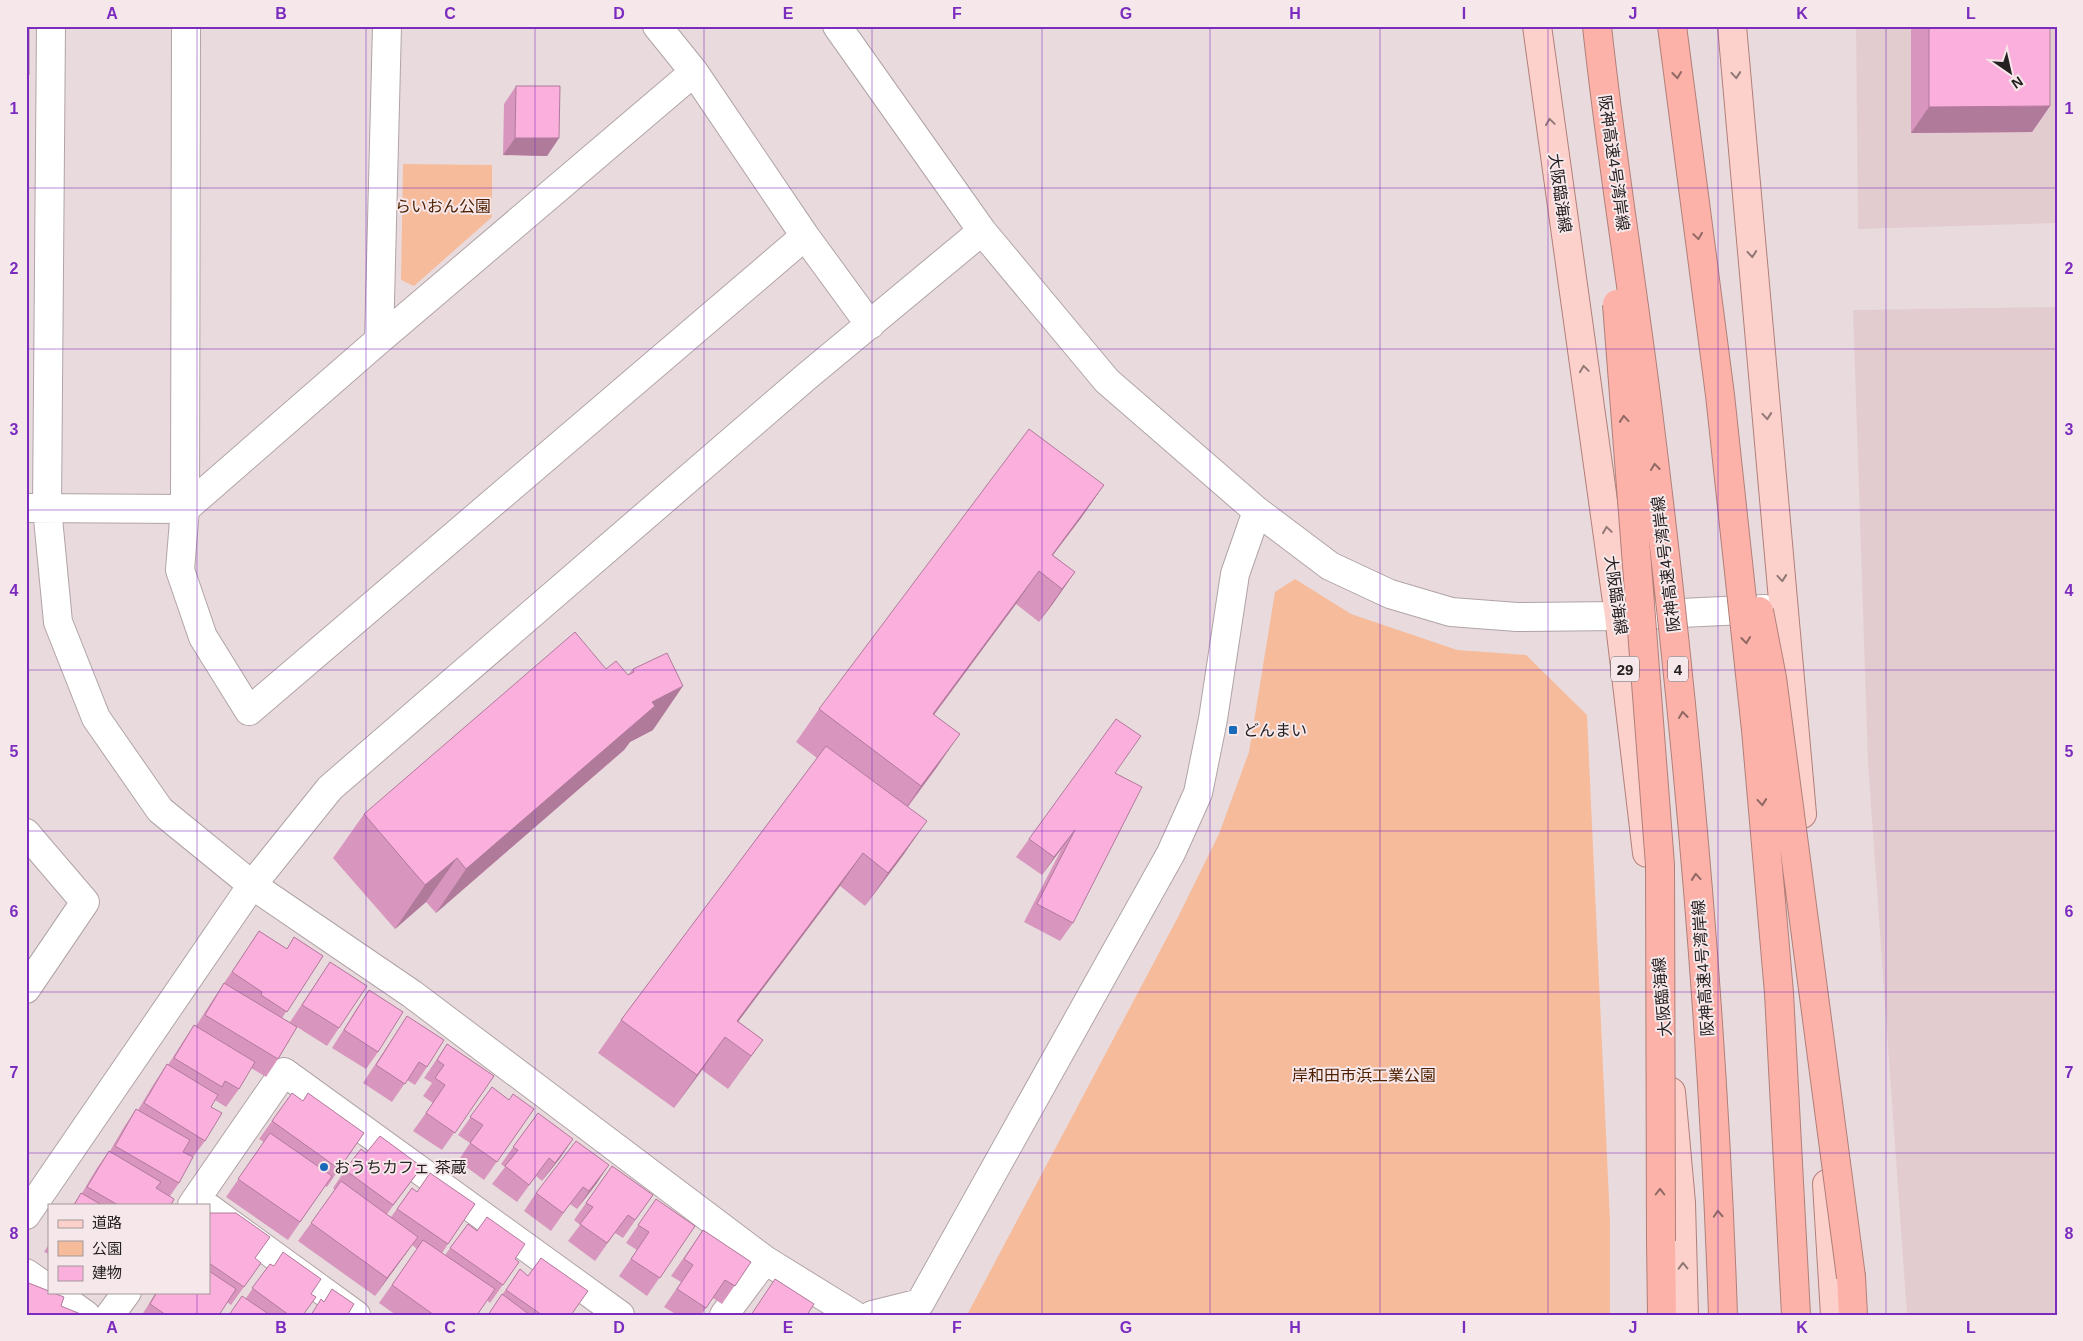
<svg xmlns="http://www.w3.org/2000/svg" width="2083" height="1341" font-family="Arial,'Noto Sans JP',sans-serif">
<rect width="100%" height="100%" fill="#e9dbdd"/>
<path fill="#e3ccd0" d="M1856,26H2057V223L1858,229Z
M2057,307V1315H1907L1868,763L1853,310Z"/>
<path fill="#f5bb9a" d="M403,164L492,165V217L414,286L401,280Z
M1295,579L1351,614L1457,650L1526,655L1587,715L1610,1222V1315H967L1178,917L1219,834L1249,752L1275,592Z"/>
<g fill="none" stroke-linecap="round" stroke-linejoin="round">
<g stroke="#b1a4a6" stroke-width="30">
<path id="minor" d="M51,26L47,508L58,622L96,718L160,810L252,885L412,994L765,1260L854,1315
M186,26L185,509L180,570L203,637L249,711L805,236
M657,26L694,72L805,236L870,325
M837,26L982,231L1107,381L1257,511L1330,566L1390,594L1451,612L1517,617L1619,616L1765,609
M379,340L387,26
M26,508L185,509L379,340L694,72
M26,833L85,902L26,989
M192,1205L284,1072L620,1315
M209,1208L356,1315
M26,1215L252,885L330,788L806,377L982,231
M26,1273L49,1289
M54,1292L86,1315
M110,1315L127,1292
M724,1315L765,1260
M872,1315L920,1303L1171,853L1198,793L1213,719L1235,574L1257,511"/>
</g>
<g stroke="#b17f79" stroke-width="30">
<path id="major" d="M1537,26L1619,616L1647,853
M1732,26L1802,814
M1671,1092L1681,1203L1684,1315
M1827,1184L1835,1315"/>
</g>
<g stroke="#b17f79" stroke-width="30">
<path id="highway" d="M1661,1241L1662,1315
M1851,1277L1853,1315"/>
</g>
<use href="#minor" stroke="#fff" stroke-width="28"/>
<use href="#major" stroke="#fdd1cb" stroke-width="28"/>
<use href="#highway" stroke="#fcb2a8" stroke-width="28"/>
<g stroke="#b17f79" stroke-width="30" stroke-linecap="butt">
<path id="highway-bridge" d="M1597,26C1611,158 1633,288 1649,420C1686,717 1713,1016 1723,1315
M1672,26L1720,395L1756,730L1779,993L1796,1315
M1617,304L1660,865L1661,1241
M1759,611L1772,678L1851,1277"/>
</g>
<use href="#highway-bridge" stroke="#fcb2a8" stroke-width="28"/>
</g>
<path fill="#d896be" d="M1913,26H2050V106L2032,132L1911,133V30Z
M516,86L559,138L547,156L503,155L504,104Z
M1104,485L1081,518L1053,555L1075,572L1052,605L1039,622L1016,604L934,715L937,767L908,807L904,854L865,906L840,886L738,1021L763,1040L728,1089L702,1070L674,1108L598,1053L621,1020L817,758L796,742L819,709Z
M606,669L628,675L633,669L653,730L630,742L624,750L436,913L426,902L395,929L333,858L364,814Z
M1115,773L1073,923L1060,941L1024,922L1062,848L1042,875L1016,857L1029,839Z
M259,931L287,949L294,937L323,956L282,1018L290,1022L330,962L339,1028L327,1046L297,1027L278,1059L266,1077L251,1068L239,1089L226,1107L215,1100L211,1107L205,1141L193,1157L179,1183L170,1196L171,1205H73L81,1193H82L97,1168L109,1151H110L124,1127L136,1109L138,1110L155,1082L167,1064L168,1065L182,1043L194,1025L196,1026L212,1001Z
M369,990L378,1052L366,1069L332,1048L357,1008Z
M407,1016L427,1067L415,1085L407,1080L392,1102L363,1083Z
M447,1044L494,1076L442,1150L413,1131L433,1103L423,1096L432,1083L424,1078Z
M492,1087L509,1100L534,1109L484,1180L458,1161L470,1143L458,1135Z
M303,1101L364,1133L327,1187L325,1186L288,1240L226,1197L264,1142L259,1139L272,1121Z
M538,1113L561,1157L542,1181L536,1176L517,1202L492,1184L505,1167L501,1164Z
M366,1153L422,1167L387,1214L391,1217L412,1188L417,1192L475,1204L442,1253L445,1255L468,1224L519,1262L490,1303L487,1300L477,1315H396L379,1303L417,1249L412,1245L375,1296L298,1241L335,1190L333,1188L345,1170Z
M612,1166L653,1195L623,1238L615,1233L595,1261L568,1241L580,1225L574,1220Z
M597,1183L577,1209L570,1204L551,1231L524,1211L536,1193Z
M656,1199L695,1226L647,1296L619,1276L637,1250L626,1243Z
M209,1214L255,1259L261,1263L231,1305L227,1302L219,1315H142L156,1292H209Z
M703,1230L751,1262L722,1304L713,1298L701,1315H677L664,1307L681,1282L671,1276Z
M49,1244V1254L44,1252Z
M270,1264L311,1294L304,1315H229L246,1298Z
M520,1269L571,1315H488Z"/>
<path fill="#b07a9b" d="M2050,106L2032,132L1911,133L1929,107Z
M515,138H559L547,156L503,155Z
M1104,485L1081,518L1040,572L1052,555Z
M1039,571L1016,604L910,747L933,714Z
M1075,572L1052,605L1039,622L1062,589Z
M683,686L653,730L630,742L624,750L436,913L466,869L652,702Z
M960,734L937,767L898,819L921,786Z
M927,821L904,854L865,906L888,873Z
M1075,830L1062,848L1042,875L1054,857Z
M863,853L840,886L726,1038L737,1021Z
M457,858L426,902L395,929L425,885Z
M725,1037L702,1070L674,1108L697,1075Z
M763,1040L740,1072L728,1089L751,1056Z
M573,1139L561,1157L542,1181L555,1163Z
M609,1165L597,1183L577,1209L589,1191Z
M418,1237L405,1255L375,1296L387,1278Z"/>
<path fill="#fbafdd" stroke="#b07a9b" d="M26,26H29V75H26Z
M1929,26H2050V106L1929,107Z
M516,86H560L559,138H515Z
M26,231H28V303H26Z
M26,306H28V373H26Z
M26,382H28V438H26Z
M1029,429L1104,485L1052,555L1075,572L1062,589L1039,571L933,714L960,734L921,786L819,709Z
M575,632L606,669L616,661L628,675L634,672L633,669L667,653L683,686L652,702L655,706L466,869L457,858L425,885L364,814Z
M1116,719L1141,736L1115,773L1142,787L1073,923L1037,904L1075,830L1054,857L1029,839Z
M826,746L927,821L888,873L863,853L737,1021L763,1040L751,1056L725,1037L697,1075L621,1020Z
M259,931L287,949L294,937L323,956L287,1012L261,995L262,992L232,972Z
M330,962L367,986L339,1028L302,1005Z
M224,983L297,1027L278,1059L205,1015Z
M369,990L403,1012L378,1052L344,1030Z
M407,1016L444,1040L427,1067L419,1062L405,1084L376,1065Z
M194,1025L255,1062L239,1089L225,1081L222,1087L174,1058Z
M447,1044L494,1076L455,1133L426,1113L445,1085L435,1078L444,1065L437,1060Z
M167,1064L218,1095L211,1107L222,1113L205,1141L144,1103Z
M492,1087L509,1100L513,1094L534,1109L497,1162L470,1143L483,1125L470,1117Z
M292,1093L303,1101L308,1093L364,1133L339,1169L272,1121Z
M136,1109L190,1140L183,1152L193,1157L179,1183L115,1146Z
M538,1113L573,1139L555,1163L549,1158L529,1185L505,1166L518,1150L513,1147Z
M270,1133L332,1176L300,1222L238,1179Z
M380,1136L422,1167L393,1205L345,1170L361,1149L366,1153Z
M576,1141L609,1165L589,1191L583,1187L563,1213L536,1193Z
M109,1151L161,1182L156,1188L174,1199L171,1205H118L87,1187Z
M612,1166L653,1195L635,1220L628,1215L607,1243L580,1224L593,1207L586,1203Z
M430,1173L475,1204L448,1244L397,1209L412,1188L417,1192Z
M341,1181L418,1237L387,1278L311,1223Z
M81,1193L102,1205H74Z
M656,1199L695,1226L660,1278L631,1259L649,1232L638,1225Z
M209,1213H236L270,1237L255,1258L261,1263L244,1287L209,1263Z
M487,1217L525,1244L515,1259L519,1262L503,1285L450,1248L468,1224L477,1231Z
M703,1230L751,1262L735,1286L725,1280L706,1308L677,1289L693,1265L684,1259Z
M423,1240L495,1289L477,1315H434L392,1285Z
M283,1252L321,1279L311,1294L316,1297L303,1315H289L252,1288L270,1264L274,1266Z
M541,1258L588,1291L571,1315H542L506,1290L520,1269L528,1276Z
M209,1271L236,1289L219,1315H166L150,1304L157,1292H209Z
M775,1279L814,1304L807,1315H751Z
M26,1282L49,1291V1292H51L64,1297L61,1306L83,1315H26Z
M332,1289L354,1304L348,1314L350,1315H311L321,1299L324,1302Z
M502,1294L530,1315H488Z
M242,1296L270,1315H229Z"/>
<defs><path id="oneway-chevron" d="M-2-3.5L2.5 0L-2 3.5" fill="none" stroke-width="1.6" stroke-linecap="round" stroke-linejoin="round" transform="scale(1.25)"/></defs>
<g stroke="#906964">
<use href="#oneway-chevron" transform="translate(1677 75) rotate(84)"/>
<use href="#oneway-chevron" transform="translate(1698 236) rotate(82)"/>
<use href="#oneway-chevron" transform="translate(1624 419) rotate(-95)"/>
<use href="#oneway-chevron" transform="translate(1655 467) rotate(-97)"/>
<use href="#oneway-chevron" transform="translate(1746 640) rotate(84)"/>
<use href="#oneway-chevron" transform="translate(1683 715) rotate(-96)"/>
<use href="#oneway-chevron" transform="translate(1762 802) rotate(85)"/>
<use href="#oneway-chevron" transform="translate(1696 877) rotate(-95)"/>
<use href="#oneway-chevron" transform="translate(1660 1192) rotate(-90)"/>
<use href="#oneway-chevron" transform="translate(1718 1214) rotate(-93)"/>
</g>
<g stroke="#917876">
<use href="#oneway-chevron" transform="translate(1736 75) rotate(85)"/>
<use href="#oneway-chevron" transform="translate(1550 122) rotate(-98)"/>
<use href="#oneway-chevron" transform="translate(1752 254) rotate(85)"/>
<use href="#oneway-chevron" transform="translate(1584 369) rotate(-98)"/>
<use href="#oneway-chevron" transform="translate(1767 416) rotate(85)"/>
<use href="#oneway-chevron" transform="translate(1607 530) rotate(-98)"/>
<use href="#oneway-chevron" transform="translate(1782 578) rotate(85)"/>
<use href="#oneway-chevron" transform="translate(1683 1266) rotate(-91)"/>
</g>
<path fill="none" stroke="#7b2cbf" stroke-width="1" stroke-opacity="0.55" d="M197,26V1205M366,26V1315M535,26V1315M704,26V1315M872,26V1315M1042,26V1315M1210,26V1315M1380,26V1315M1548,26V1315M1718,26V1315M1886,26V1315M26,188H2057M26,349H2057M26,510H2057M26,670H2057M26,831H2057M26,992H2057M26,1153H2057M197,1292V1315"/>
<g fill="#196ab8" stroke="#f6e8ea" stroke-width="2">
<rect x="1228" y="725" width="10" height="10" rx="2.5"/>
<circle cx="324" cy="1167" r="5"/>
</g>
<g text-anchor="middle" dominant-baseline="central" stroke-width="4" stroke-linejoin="round" paint-order="stroke">
<g fill="#f6e8ea" stroke="#645c5d" stroke-width="1">
<rect x="1611" y="656.5" width="28" height="25" rx="4"/>
<rect x="1668" y="656.5" width="20" height="25" rx="4"/>
</g>
<g font-size="15" font-weight="bold" fill="#252021">
<text x="1625" y="669">29</text>
<text x="1678" y="669">4</text>
</g>
<g font-size="16" fill="#252021" stroke="#f6e8ea">
<text transform="translate(1614 163) rotate(82)">阪神高速4号湾岸線</text>
<text transform="translate(1560 193) rotate(82)">大阪臨海線</text>
<text transform="translate(1666 564) rotate(-97)">阪神高速4号湾岸線</text>
<text transform="translate(1616 595) rotate(82)">大阪臨海線</text>
<text transform="translate(1703 968) rotate(-94)">阪神高速4号湾岸線</text>
<text transform="translate(1662 997) rotate(-95)">大阪臨海線</text>
</g>
<g font-size="16" fill="#4f2100" stroke="#f6e8ea">
<text x="443" y="206">らいおん公園</text>
<text x="1364" y="1075">岸和田市浜工業公園</text>
</g>
<g font-size="16" fill="#252021" stroke="#f6e8ea" text-anchor="start">
<text x="1243" y="730">どんまい</text>
<text x="334" y="1167">おうちカフェ 茶蔵</text>
</g>
</g>
<rect width="2083" height="1341" fill="none" stroke="#f6e8ea" stroke-width="55"/>
<rect x="48" y="1204" width="162" height="90" fill="#f6e8ea" stroke="#a2989a"/>
<rect x="58" y="1220" width="25" height="8" fill="#fdd1cb" stroke="#a2989a"/>
<text x="92" y="1228" font-size="15" fill="#252021">道路</text>
<rect x="58" y="1241" width="25" height="15" fill="#f5bb9a" stroke="#a2989a"/>
<text x="92" y="1254" font-size="15" fill="#252021">公園</text>
<rect x="58" y="1266" width="25" height="15" fill="#fbafdd" stroke="#a2989a"/>
<text x="92" y="1278" font-size="15" fill="#252021">建物</text>
<g transform="translate(2010 72) rotate(146)" stroke="#f6e8ea" stroke-width="4" paint-order="stroke">
<path d="M0-4L9 19L0 12L-9 19Z" fill="#252021"/>
<text y="-8" font-size="14" font-weight="bold" text-anchor="middle" fill="#252021">N</text>
</g>
<rect x="28" y="28" width="2028" height="1286" fill="none" stroke="#7b2cbf" stroke-width="2"/>
<g font-size="16" text-anchor="middle" font-weight="bold" fill="#7b2cbf">
<text x="112" y="19">A</text>
<text x="281" y="19">B</text>
<text x="450" y="19">C</text>
<text x="619" y="19">D</text>
<text x="788" y="19">E</text>
<text x="957" y="19">F</text>
<text x="1126" y="19">G</text>
<text x="1295" y="19">H</text>
<text x="1464" y="19">I</text>
<text x="1633" y="19">J</text>
<text x="1802" y="19">K</text>
<text x="1971" y="19">L</text>
<text x="14" y="114">1</text>
<text x="2069" y="114">1</text>
<text x="14" y="274">2</text>
<text x="2069" y="274">2</text>
<text x="14" y="435">3</text>
<text x="2069" y="435">3</text>
<text x="14" y="596">4</text>
<text x="2069" y="596">4</text>
<text x="14" y="757">5</text>
<text x="2069" y="757">5</text>
<text x="14" y="917">6</text>
<text x="2069" y="917">6</text>
<text x="14" y="1078">7</text>
<text x="2069" y="1078">7</text>
<text x="14" y="1239">8</text>
<text x="2069" y="1239">8</text>
<text x="112" y="1333">A</text>
<text x="281" y="1333">B</text>
<text x="450" y="1333">C</text>
<text x="619" y="1333">D</text>
<text x="788" y="1333">E</text>
<text x="957" y="1333">F</text>
<text x="1126" y="1333">G</text>
<text x="1295" y="1333">H</text>
<text x="1464" y="1333">I</text>
<text x="1633" y="1333">J</text>
<text x="1802" y="1333">K</text>
<text x="1971" y="1333">L</text>
</g>
</svg>
